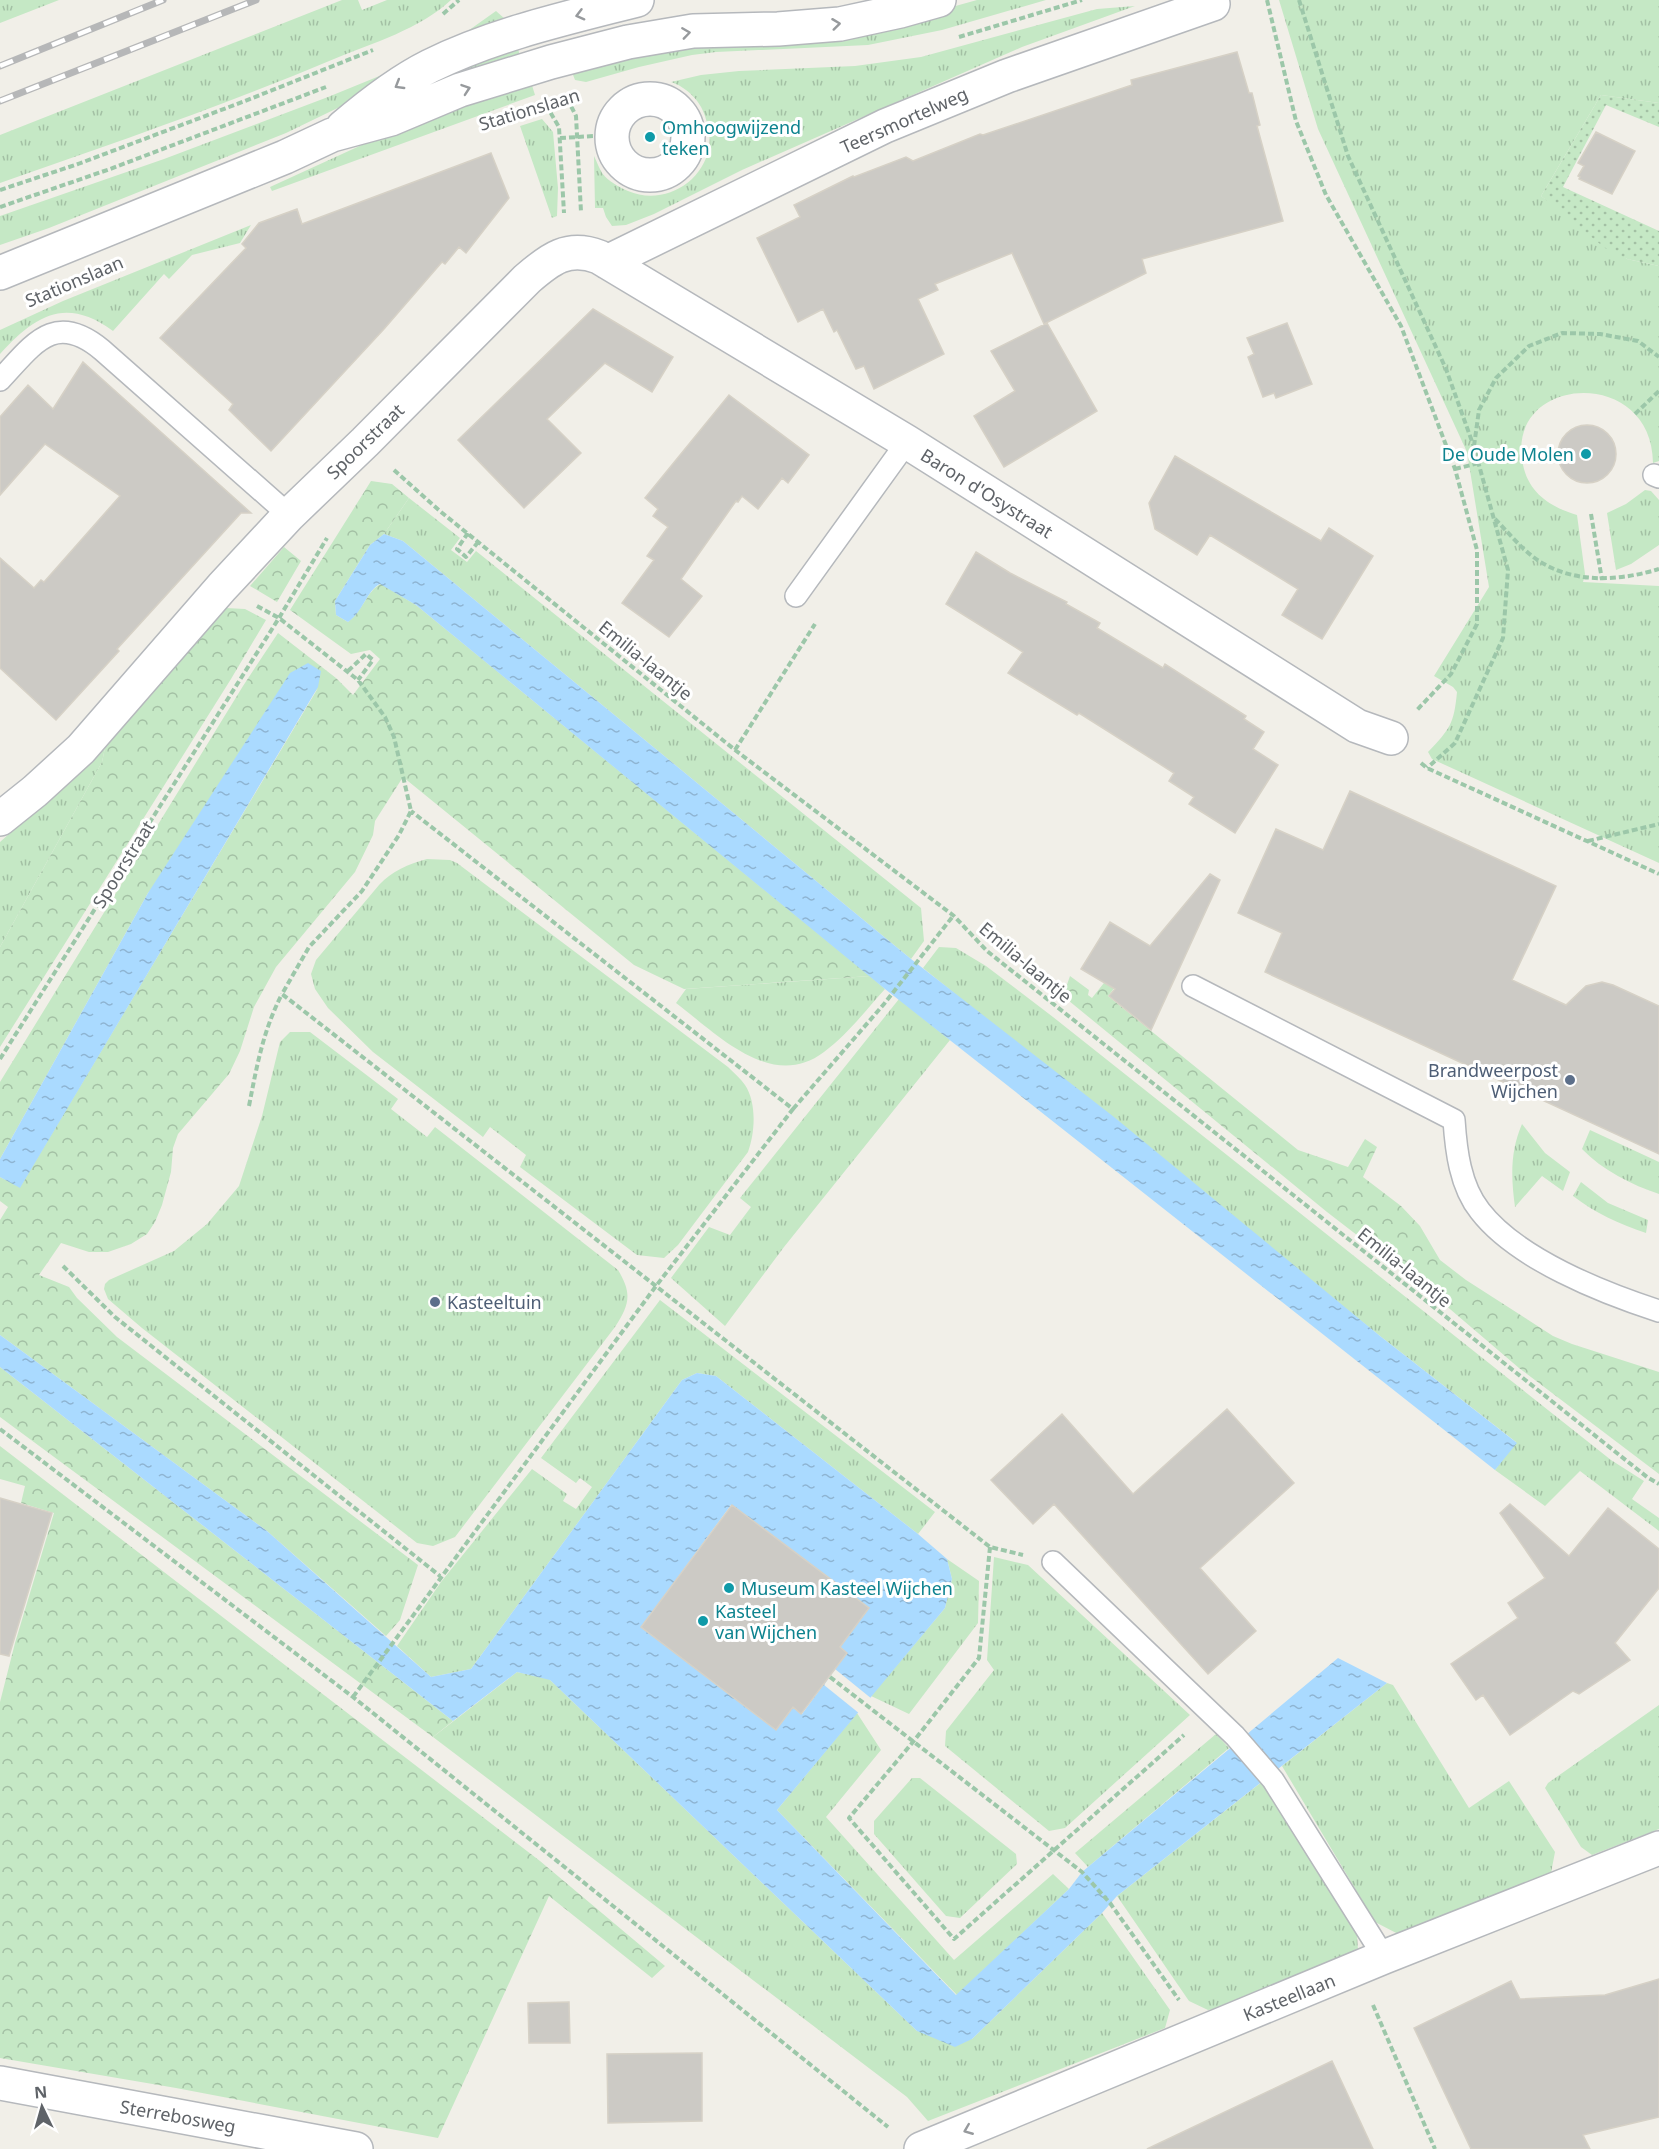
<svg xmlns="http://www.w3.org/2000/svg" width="1659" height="2149" font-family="'Noto Sans',sans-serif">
<defs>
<pattern id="grass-tufts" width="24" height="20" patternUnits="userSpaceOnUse" patternTransform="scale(1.5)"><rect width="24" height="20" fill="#c5e8c5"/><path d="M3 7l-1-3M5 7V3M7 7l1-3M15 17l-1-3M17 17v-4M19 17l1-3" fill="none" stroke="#a3c0a4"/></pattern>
<pattern id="forest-crowns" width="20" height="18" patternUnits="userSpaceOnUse" patternTransform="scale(1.5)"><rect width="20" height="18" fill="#c5e8c5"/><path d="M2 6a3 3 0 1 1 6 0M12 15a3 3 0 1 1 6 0" fill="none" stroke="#a3c0a4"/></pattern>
<pattern id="park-dots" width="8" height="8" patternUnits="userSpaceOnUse" patternTransform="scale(1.5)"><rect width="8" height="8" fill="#c5e8c5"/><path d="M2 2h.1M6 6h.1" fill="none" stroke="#a3c0a4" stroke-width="1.8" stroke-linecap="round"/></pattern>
<pattern id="water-ripples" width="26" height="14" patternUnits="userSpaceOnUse" patternTransform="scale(1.5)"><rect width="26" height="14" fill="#aadaff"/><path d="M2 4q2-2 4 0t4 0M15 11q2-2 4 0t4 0" fill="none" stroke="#8eb4d2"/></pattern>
</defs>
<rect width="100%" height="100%" fill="#f1efe8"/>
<path fill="url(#grass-tufts)" d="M0,0H59L0,23Z
M342,0H358L362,10L387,0H451C420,29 373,43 334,59C225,105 112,144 0,183V135Z
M977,0H1046L942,30L868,45L716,52L692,55L639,67L586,82L575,80L570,67L639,48L934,12Z
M1279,0H1659V103L1601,95L1541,196L1627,259L1659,266V461L1653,463C1652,363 1499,375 1524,469C1531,495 1553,508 1577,515L1585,574L1583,582L1659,586V863L1432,759L1428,752C1450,729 1454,724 1457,692L1453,687L1434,676L1489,587L1467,452L1318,129Z
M1135,6L1022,47L742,170L654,214L626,225L612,226L606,217L603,208H595L594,156C597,162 599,168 602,173C608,181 619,187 628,191C662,206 702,184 709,148C711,137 708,126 705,116C700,100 686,87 671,82L701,75L739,71L855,66L921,57L1097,9Z
M496,11L505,19L350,102L286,133L49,228L0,245V216L164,159L328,97L399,68L465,33Z
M517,45L521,60L395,106L435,76Z
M530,79L535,95L272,191L270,187L436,111Z
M542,119L553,132L558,188L557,216L552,218L520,126Z
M251,225L240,243L192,255L169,279L164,274L113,331C65,296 35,316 0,354V330L63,301Z
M1645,490L1651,491L1659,500V545L1631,564L1616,570L1607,513L1626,504Z
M409,498L460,538L451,550L467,562L476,551L921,908L924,941L911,959L403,541L384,534Z
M105,748L102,762L0,947V842Z
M427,859L450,860L457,863L728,1067C734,1073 741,1079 745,1085C757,1103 755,1133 748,1152L678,1245L664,1258L637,1255L520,1167L526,1155L490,1127L483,1137L373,1052L328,1008L315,989L311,974L316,960L379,885C392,871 408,864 427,859Z
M939,947L956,948L986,966L1053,1017L1611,1460L1644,1481L1632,1499L1659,1518V1531L1580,1471L1545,1506L1495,1470L1516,1442L1380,1336L923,968Z
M870,976L885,989C866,1010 847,1035 824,1052C771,1092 716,1033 676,1003L686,989Z
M899,999L950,1040L784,1247L725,1326L671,1278L709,1227L730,1235L751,1207L740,1198Z
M290,1032H310L398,1099L391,1109L427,1137L435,1127L618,1270C632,1293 630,1304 615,1327L455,1537L433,1546L417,1543L142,1328L108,1299L104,1289L105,1284L109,1280L174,1251L207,1224L239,1186L262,1116L280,1042Z
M1522,1124L1545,1153L1570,1172L1563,1191L1542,1176L1515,1207C1511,1177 1510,1152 1522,1124Z
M1590,1130L1659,1162V1194C1632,1185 1602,1170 1582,1149Z
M1581,1182L1608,1203L1648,1220L1646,1233C1619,1224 1595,1213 1573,1196Z
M660,1300L935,1512L918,1534L716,1376L697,1373L682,1380L471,1669L431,1677L397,1646L441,1582L532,1469L567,1494L563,1501L576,1509L592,1487L580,1478L576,1483L541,1458Z
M994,1557L1028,1565L1190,1715L1065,1828L1049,1831L945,1746L946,1731L994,1670L987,1660Z
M947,1559L979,1581L978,1623L909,1714L871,1696L945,1608L952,1579Z
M517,1672L549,1679L917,2031L972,2039L1102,1913L1170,2010L1165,2028L928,2121L907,2097L433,1737Z
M1387,1683L1393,1685L1469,1808L1509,1781L1555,1852L1551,1873L1402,1936L1375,1922L1282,1766Z
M1659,1705V1829L1592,1855L1581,1847L1545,1788L1548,1783Z
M857,1713L881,1750L826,1817L954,1960L1053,1874L1069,1889L957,1995L777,1810Z
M1216,1734L1229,1748L1088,1867L1075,1853Z
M912,1778H920L1016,1854L1017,1864L960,1918L946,1916L874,1834V1821Z
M1263,1781L1357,1934L1358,1951L1220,2008L1208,2010L1189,2001L1117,1896Z"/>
<path fill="url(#forest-crowns)" d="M371,481L392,484L409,498L384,534L370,545L335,601L336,615L348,622C363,611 367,590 381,584L416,605L870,976L684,989L634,965L403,777L375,821L373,835L355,872L276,967L254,1007L240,1051L229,1074L178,1134L173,1148L171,1172L162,1205L155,1222L147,1234L131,1244L108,1252H89L61,1243L39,1275L69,1287L77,1298L117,1337L418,1565L400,1620L386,1636L267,1531L0,1335V1220L8,1207L0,1201V1177L20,1187L318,688L148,893L0,1159V1082L243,686L278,633L336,678L353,695L380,659L370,650L351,654L290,610Z
M284,547L301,561L277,602L250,586Z
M226,608L245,609L266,620L231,679L0,1047V947L102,762L105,748Z
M1119,964L1128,971L1108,996L1298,1150L1348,1167L1365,1139L1377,1147L1363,1177L1401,1206L1420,1226L1440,1260L1466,1280L1553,1336L1572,1344L1659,1372V1474L1519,1368L1423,1286L1327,1212L1063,996L1070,976L1089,990L1088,995L1092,998Z
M0,1367L453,1721L433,1737L0,1417Z
M0,1446L540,1861L665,1966L652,1978L549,1896L438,2138L176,2088L0,2058V1702L15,1643L54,1513L21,1503L25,1486L0,1479Z"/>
<path fill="url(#park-dots)" d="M1601,95L1659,103V127L1606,105L1563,187L1659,231V266L1627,259L1605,248L1541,196Z"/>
<path fill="url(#water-ripples)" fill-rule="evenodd" d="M384,534L403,541L911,959L1114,1117L1380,1336L1517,1443L1495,1470L885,989L416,605L380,584C367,590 363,612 348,622L336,615L335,601L370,545Z
M308,663L321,671L318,687L20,1188L0,1177V1159L148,893L290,673Z
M0,1335L267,1531L431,1677L471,1669L682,1380L697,1373L716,1376L918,1534L947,1559L952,1579L945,1608L777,1810L956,1995L1069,1889L1082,1872L1338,1658L1387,1683L1117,1896L1102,1913L972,2039L955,2047L917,2031L550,1680L517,1672L453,1721L0,1367ZM731,1505L868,1608L840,1647L847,1653L802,1714L793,1707L776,1730L641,1627Z"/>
<path fill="#f1efe8" d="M835,1669L872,1699L860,1714L824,1685Z"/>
<path fill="#cccac5" stroke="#d6d1c6" stroke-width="1.5" d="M1237,52L1249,93H1252L1260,125L1257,126L1283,221L1142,259L1146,273L1044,324L1012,253L935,284L938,290L918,299L944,354L874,389L864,366L856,369L837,330L834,332L823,309L798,322L757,238L800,217L794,205L853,176L854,177L906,157L913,161L980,134L983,135L1132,85L1131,80Z
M1596,132L1635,151L1612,194L1579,179L1580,177L1578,176L1584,166L1578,163Z
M491,153L509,198L466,253L459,247L445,264L442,262L384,329L271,451L229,410L233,404L160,338L246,248L242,244L259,223L297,209L302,224Z
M593,309L673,357L652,392L605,363L547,419L581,453L524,508L458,440Z
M1047,323L1097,411L1004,467L974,416L1015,391L991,351Z
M1287,323L1312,384L1276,398L1274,393L1263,397L1248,357L1254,354L1247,338Z
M83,362L251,513H241L117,649L119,651L56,720L0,668V558L34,588L41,580L44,582L120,496L45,444L0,495V417L28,385L53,409Z
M729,395L809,455L788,483L782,478L758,509L742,496L738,502L736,501L681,579L702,596L669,637L622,603L654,560L647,556L668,527L653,516L658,509L645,498Z
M1558 454a29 29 0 1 1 58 0a29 29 0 1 1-58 0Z
M1175,456L1321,541L1329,528L1373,556L1322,639L1282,615L1298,589L1210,535L1197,555L1155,529L1149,503Z
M976,552L1010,573L1067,602L1066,604L1100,623L1097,628L1163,668L1165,664L1246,716L1244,719L1264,732L1253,749L1278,765L1235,833L1189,804L1194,797L1169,781L1174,773L1079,713L1077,715L1008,673L1023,652L946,604Z
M1350,791L1556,886L1512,980L1566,1005L1586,986L1602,982L1613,985L1659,1006V1154L1265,972L1282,933L1238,913L1276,829L1323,850Z
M1210,874L1220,880L1151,1030L1109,996L1115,989L1081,969L1110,922L1150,946Z
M1227,1409L1294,1483L1200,1568L1256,1631L1208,1674L1054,1504L1033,1524L991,1480L1062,1414L1133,1494Z
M0,1498L52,1513L9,1656L0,1654Z
M1510,1504L1569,1556L1608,1508L1659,1549V1588L1615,1643L1630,1660L1579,1694L1573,1691L1510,1735L1483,1695L1476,1700L1451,1664L1518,1618L1508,1603L1545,1578L1500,1513Z
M732,1505L869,1608L840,1647L847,1653L801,1714L793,1707L776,1730L641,1627Z
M1659,1979V2117L1583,2135L1590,2149H1471L1414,2028L1511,1981L1520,1999L1605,1995Z
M569,2002L570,2043H529L528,2003Z
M702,2053V2121L608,2123L607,2054Z
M1332,2061L1373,2149H1147Z"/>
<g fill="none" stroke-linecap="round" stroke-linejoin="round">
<g stroke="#b5b8bc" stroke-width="24">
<path id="service" d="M0,380C33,345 54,310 102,350L289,515
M1654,475L1659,477
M796,596L907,442
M1193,986L1454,1120C1456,1150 1460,1186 1480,1211C1517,1259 1603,1293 1659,1311
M1053,1562L1235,1736L1273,1780L1384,1957"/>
</g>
<g stroke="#b5b8bc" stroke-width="36">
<path id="pedestrian" d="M612 137a38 38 0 1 1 76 0a38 38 0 1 1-76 0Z
M0,2083L356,2149"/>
</g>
<g stroke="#b5b8bc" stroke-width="36">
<path id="minor" d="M607,262L885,126L1007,76L1213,4
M0,819L35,791L81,749L222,587L289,515L365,442L527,279C550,259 568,245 599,257L907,442L1357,726L1391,738
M921,2149L1384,1957L1659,1848"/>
</g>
<g stroke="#b5b8bc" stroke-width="36">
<path id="tertiary" d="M343,127C370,104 398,82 430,66C495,34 567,18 637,0
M0,273L285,157L332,135L391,119L460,90L551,62L628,42L693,31L778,29L840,24L900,11L939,0"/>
</g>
<path stroke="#9cc7a9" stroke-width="4" stroke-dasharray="6 3" stroke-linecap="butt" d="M1267,0L1296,121L1326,195L1401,326L1455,469L1477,550V624L1451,674L1417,710
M1299,0L1348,156L1446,369L1474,447L1508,570L1503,638L1455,743L1427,768
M443,14L459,0
M959,37L1082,0
M565,100L572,108L576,116L581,212
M546,105L559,127L564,213
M560,138L612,135
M0,190L78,164L245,101L373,50
M0,207L110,169L326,87
M1635,414L1659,391
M1474,446L1479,410L1496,378L1529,346L1562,333L1600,334L1638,341L1659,357
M1455,469L1479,463
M394,470L441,512L735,750L954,916L987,951L1647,1477L1659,1484
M1591,514L1602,580
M1495,519C1509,533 1522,550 1539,561C1575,584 1619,581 1659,569
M468,533L457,549L466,557L479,541
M257,606L279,618L358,680L385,717L394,737L411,811L399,835L362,891L309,947L282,994L990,1547L1023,1555
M348,671L366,654L373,660L358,680
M735,750L815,624
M1421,763L1427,768L1659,874
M1588,841L1659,824
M0,1059L279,618L327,538
M249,1106C257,1065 263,1031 282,994
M793,1109L884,1004L953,916
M63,1266L115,1317L440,1576
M0,1429L353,1697L888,2127
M990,1547L979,1658L913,1742L849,1818L954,1939L1184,1735
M830,1677L1082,1872L1110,1903L1179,2000
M353,1697L656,1286L793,1109L411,811
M1373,2005L1435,2149"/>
<use href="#service" stroke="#fff" stroke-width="21"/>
<use href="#pedestrian" stroke="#fff" stroke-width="33"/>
<use href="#minor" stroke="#fff" stroke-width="33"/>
<use href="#tertiary" stroke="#fff" stroke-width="33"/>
<g stroke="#b6b7b8" stroke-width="7">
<path id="rail" d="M0,66L163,0
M0,101L256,0"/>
</g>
<use href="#rail" stroke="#fff" stroke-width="4.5" stroke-dasharray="14" stroke-linecap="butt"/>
</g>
<defs><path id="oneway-chevron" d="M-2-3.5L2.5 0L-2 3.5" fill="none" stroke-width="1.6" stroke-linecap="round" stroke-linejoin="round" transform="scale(1.5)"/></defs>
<g stroke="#979a9d">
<use href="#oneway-chevron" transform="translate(580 15) rotate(165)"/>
<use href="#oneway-chevron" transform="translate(836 24) rotate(-7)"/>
<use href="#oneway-chevron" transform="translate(686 33) rotate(-8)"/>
<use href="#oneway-chevron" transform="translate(399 85) rotate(149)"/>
<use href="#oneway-chevron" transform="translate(466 89) rotate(-19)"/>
<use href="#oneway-chevron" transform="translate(968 2130) rotate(158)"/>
</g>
<g fill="#0f9aa8" stroke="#fff" stroke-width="2">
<circle cx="650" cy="137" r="6"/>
<circle cx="1586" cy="454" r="6"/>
<circle cx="729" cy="1588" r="6"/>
<circle cx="703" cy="1621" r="6"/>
</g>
<g fill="#5c6f8a" stroke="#fff" stroke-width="2">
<circle cx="1570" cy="1080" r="6"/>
<circle cx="435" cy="1302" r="6"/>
</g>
<g text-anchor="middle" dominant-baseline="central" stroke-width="6" stroke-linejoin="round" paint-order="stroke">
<g font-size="18" fill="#5f6368" stroke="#fff">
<text transform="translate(529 109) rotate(-17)">Stationslaan</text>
<text transform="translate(904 120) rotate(-24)">Teersmortelweg</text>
<text transform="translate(74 281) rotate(-23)">Stationslaan</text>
<text transform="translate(365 441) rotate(-44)">Spoorstraat</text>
<text transform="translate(987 493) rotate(32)">Baron d'Osystraat</text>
<text transform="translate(646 660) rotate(39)">Emilia-laantje</text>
<text transform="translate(123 864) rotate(-58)">Spoorstraat</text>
<text transform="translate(1026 962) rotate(40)">Emilia-laantje</text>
<text transform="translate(1405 1267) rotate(39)">Emilia-laantje</text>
<text transform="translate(1289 1997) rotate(-22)">Kasteellaan</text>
<text transform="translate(178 2116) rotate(10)">Sterrebosweg</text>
</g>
<g font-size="18" fill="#0d838f" stroke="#fff" text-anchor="start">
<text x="662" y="127">Omhoogwijzend<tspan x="662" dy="21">teken</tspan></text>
<text x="1574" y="454" text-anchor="end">De Oude Molen</text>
<text x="741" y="1588">Museum Kasteel Wijchen</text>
<text x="715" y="1611">Kasteel<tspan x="715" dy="21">van Wijchen</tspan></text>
</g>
<g font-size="18" fill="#4e5e75" stroke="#fff" text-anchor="end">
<text x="1558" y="1070">Brandweerpost<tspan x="1558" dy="21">Wijchen</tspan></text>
<text x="447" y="1302" text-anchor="start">Kasteeltuin</text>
</g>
</g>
<g transform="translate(42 2107) rotate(355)" stroke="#ffffff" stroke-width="4.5" paint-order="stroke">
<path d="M0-4.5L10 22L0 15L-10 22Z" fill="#5f6368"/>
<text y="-9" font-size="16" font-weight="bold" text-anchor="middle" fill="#5f6368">N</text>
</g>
</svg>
